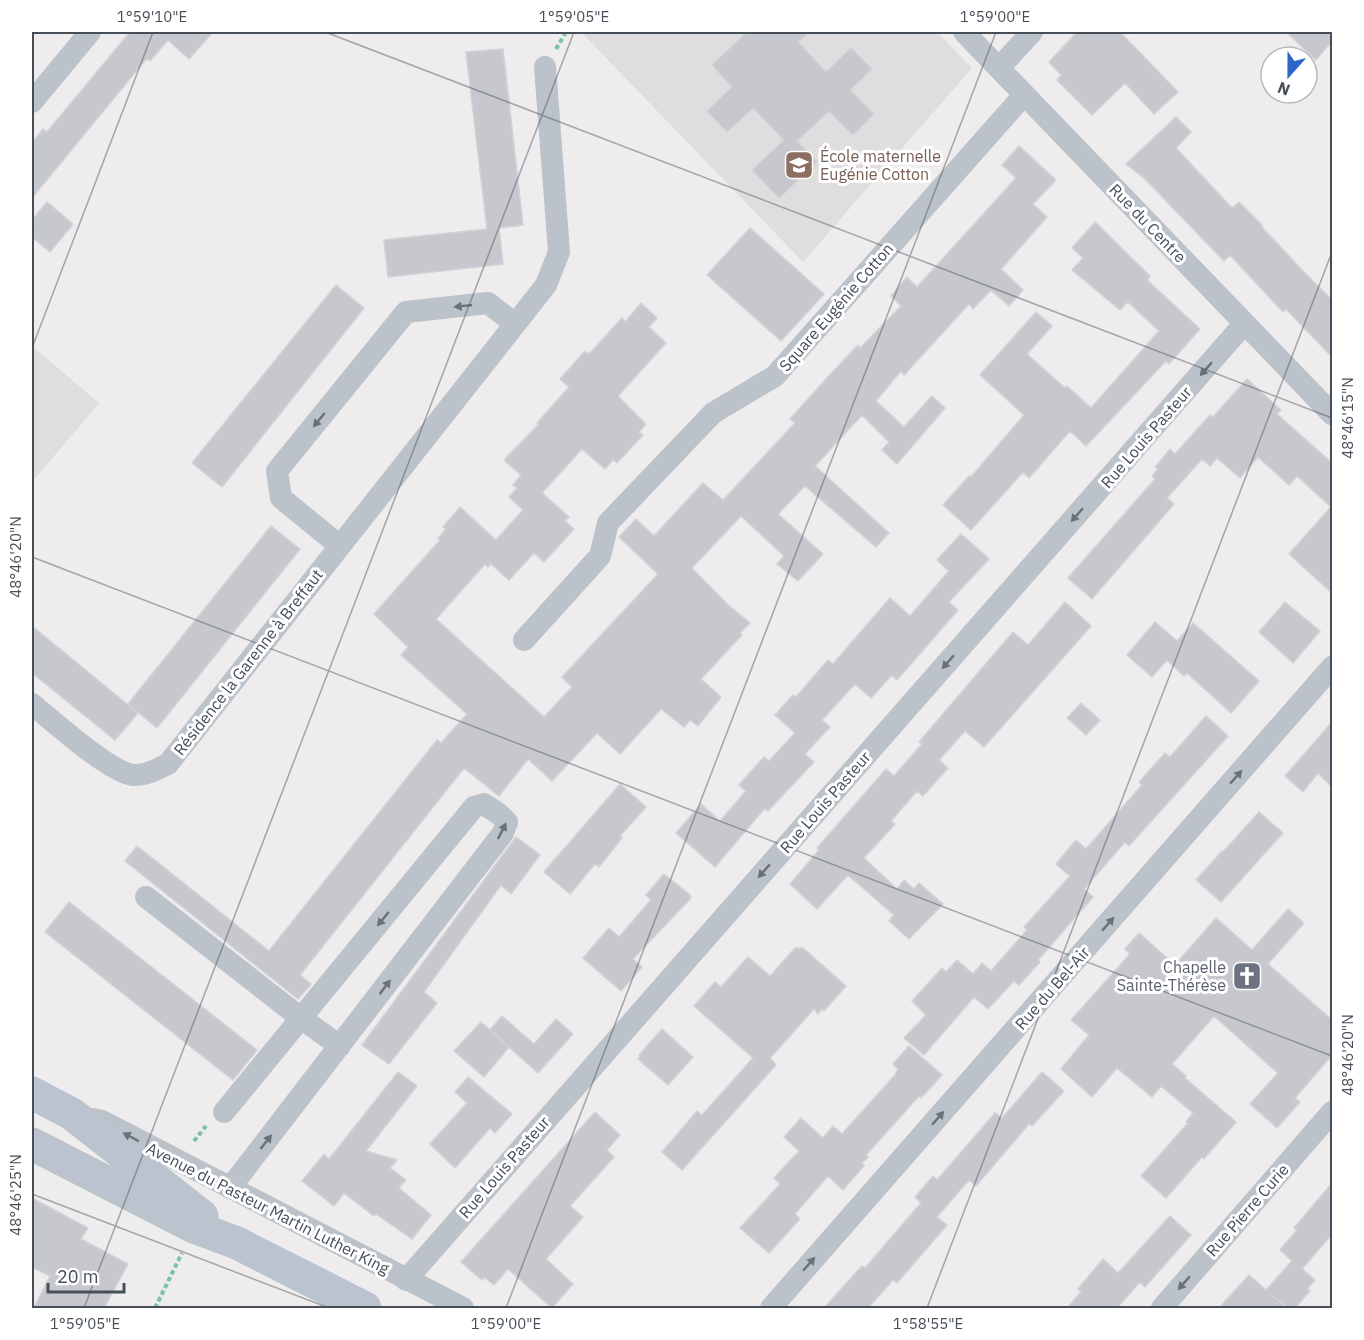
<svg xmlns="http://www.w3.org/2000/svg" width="1364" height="1340" font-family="'IBM Plex Sans',sans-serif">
<rect width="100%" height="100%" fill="#eeecec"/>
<path fill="#dfdddd" d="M581,32H937L972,68L803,262Z
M32,346L99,403L32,482Z"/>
<path fill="#c7c8ce" stroke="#d0d2d7" stroke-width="1.5" d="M130,32H213L189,59L168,40L150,61L147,58L32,198V143L43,129L47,132Z
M747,32H809L798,42L826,72L851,48L872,69L850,90L874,114L853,135L829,111L797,141L817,162L779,198L752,170L784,140L753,108L727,132L707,111L732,87L712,65Z
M1077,32H1120L1178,92L1154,114L1125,83L1092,115L1057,80L1061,75L1049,62Z
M1286,32H1332V41L1316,60Z
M503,49L523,225L499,228L503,264L388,277L384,240L487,229L466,52Z
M1176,117L1191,132L1176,148L1232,208L1239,202L1262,225L1261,226L1303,271L1332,300V357L1286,309L1283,312L1230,255L1224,261L1144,178L1126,164Z
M1019,146L1056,180L1033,204L1047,217L1001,269L1023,290L1009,306L991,290L973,309L969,304L904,375L901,371L876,401L904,427L932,396L945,408L897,464L882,450L889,442L862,415L815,466L889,533L876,547L805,486L778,514L823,554L798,581L777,564L784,556L741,516L692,568L727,604L750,623L740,633L742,635L701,679L721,697L698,726L690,720L684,727L661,709L620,754L597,733L552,781L528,759L499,796L464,768L300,975L311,984L298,999L125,861L137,846L269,951L437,740L441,743L467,714L401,655L408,647L374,614L440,540L438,538L446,529L443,527L460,507L496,540L523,510L509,497L517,488L513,485L521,475L504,460L539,424L537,423L569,387L560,379L585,351L589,354L622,318L625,322L641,303L657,318L649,327L666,343L618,396L646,424L639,432L643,435L617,463L613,460L605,469L582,449L542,493L569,517L565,521L574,529L544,562L534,553L509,580L491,564L488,567L485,564L436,619L544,717L572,687L562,677L658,574L619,537L636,519L654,536L703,483L723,500L795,423L790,419L826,379L858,345L860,348L901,306L891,296L907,277L917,287L1016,178L1002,165Z
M47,202L73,224L50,252L32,237V220Z
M1095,222L1150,276L1147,280L1200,329L1169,364L1166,361L1086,446L1070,431L1029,478L1023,472L971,530L943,505L969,476L971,477L1024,415L980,375L1036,312L1052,326L1027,354L1065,388L1067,386L1091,408L1159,331L1128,302L1120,310L1072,270L1083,258L1072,248Z
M750,228L824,294L781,341L707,275Z
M336,285L364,308L222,487L192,463Z
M1247,379L1281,410L1277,414L1332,463V593L1289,554L1331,507L1297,476L1289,485L1258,457L1240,478L1217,458L1210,466L1202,459L1167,498L1174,504L1092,599L1068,578L1155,479L1152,476L1158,469L1155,467L1170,449L1175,454L1210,415L1213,417Z
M271,526L300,549L157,728L128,704Z
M961,534L989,559L949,602L958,610L897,680L892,675L871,698L855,684L822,720L830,727L805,754L814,762L768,811L765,808L715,867L676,833L701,804L720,821L746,791L739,785L764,757L769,761L795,733L775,715L793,695L796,697L828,660L833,664L890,598L910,616L949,571L937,560Z
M1065,602L1091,626L984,747L965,731L939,760L948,768L923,796L917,791L891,821L895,824L864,858L897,889L904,880L914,889L919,883L943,904L909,939L889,921L894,915L848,875L817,909L790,884L819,850L817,848L886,769L894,776L922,744L919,742L1013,632L1028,645Z
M1285,602L1320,631L1293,663L1259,632Z
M1155,622L1177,641L1193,623L1259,681L1231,713L1187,673L1184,676L1167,660L1152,677L1127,655Z
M32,626L138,713L115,740L32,673Z
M1081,703L1100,720L1086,735L1067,718Z
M1206,716L1228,736L1129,846L1125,842L1084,889L1093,897L1038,960L1040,962L1019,985L1014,981L988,1009L974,997L924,1055L904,1038L926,1015L912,1001L942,968L946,972L957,960L973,974L982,963L991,971L1027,930L1024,927L1070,876L1056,864L1076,840L1086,849L1142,785L1139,782L1165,753L1170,757Z
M1332,722V787L1318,773L1303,792L1285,776Z
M620,784L646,807L620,836L622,838L599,867L595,864L570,894L544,872Z
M1259,812L1283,833L1221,902L1196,880L1222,851L1223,852Z
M516,837L540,855L511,894L501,885L424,992L437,1003L389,1064L362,1045Z
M664,874L690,895L691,898L633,959L642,967L621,991L583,958L609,928L619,937L651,900L646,895Z
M69,902L257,1050L233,1080L45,932Z
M1288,909L1304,923L1268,964L1332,1020V1055L1295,1098L1300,1102L1277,1128L1250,1104L1278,1073L1214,1016L1172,1064L1186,1076L1185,1078L1236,1122L1204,1159L1202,1157L1166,1198L1141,1176L1188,1123L1186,1122L1193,1113L1161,1086L1152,1097L1117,1068L1092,1097L1061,1069L1089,1035L1071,1020L1130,954L1125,949L1139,933L1175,965L1216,918L1252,950Z
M795,948H803L846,986L824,1011L822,1009L818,1014L814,1009L770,1058L776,1065L682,1170L662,1152L697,1111L702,1115L753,1058L694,1006L715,982L721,987L748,957L770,976Z
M502,1016L534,1044L556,1019L573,1034L538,1073L490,1030Z
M481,1022L509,1047L484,1077L454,1051Z
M662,1029L693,1057L668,1085L638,1059L640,1056L639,1055Z
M909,1046L942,1075L921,1098L919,1096L866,1155L868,1157L862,1163L864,1166L843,1190L828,1176L795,1214L800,1219L769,1253L740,1228L780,1184L774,1178L799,1151L784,1137L801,1118L823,1138L833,1126L842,1134L895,1075L898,1069L893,1064Z
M398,1072L417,1086L366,1151L397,1160L390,1168L406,1180L399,1188L431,1215L412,1239L376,1214L374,1216L344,1193L334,1206L302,1181L324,1154L329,1159Z
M1042,1072L1064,1091L1032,1126L1029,1124L976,1186L969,1180L937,1217L947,1225L897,1283L893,1280L868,1308H824L862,1266L865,1268L921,1203L915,1197L933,1176L937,1180L995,1113L1002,1118Z
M468,1077L512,1114L495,1133L490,1128L455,1168L430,1144L467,1103L455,1092Z
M595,1112L620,1135L607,1150L614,1157L570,1206L583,1217L546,1259L573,1284L552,1308L508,1269L494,1285L484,1277L482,1280L461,1262Z
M1332,1183V1234L1302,1269L1300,1267L1315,1280L1307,1289L1310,1291L1295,1308H1288L1270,1294L1287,1308H1219L1249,1275L1266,1290L1292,1261L1280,1250L1297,1230L1294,1228Z
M32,1198L88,1228L81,1239L128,1264L104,1308H34L50,1276L32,1267Z
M1170,1216L1191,1235L1145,1287L1140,1282L1117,1308H1067L1081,1292L1078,1289L1103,1259L1118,1273Z"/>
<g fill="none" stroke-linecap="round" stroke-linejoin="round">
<path stroke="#79c3a3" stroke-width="4" stroke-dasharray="4.5 3" stroke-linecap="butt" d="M556,49L566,32
M194,1141L206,1126
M155,1308L182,1253"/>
<path stroke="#bbc2ca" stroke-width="22" d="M964,32L1332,414
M999,68L1032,32
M32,102L90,32
M340,546L281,498L277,471L406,312L488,303L514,323
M524,640L600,556L608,523L713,413L775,376L1024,95
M32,704C53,721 109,772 133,775C146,776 157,769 168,764L546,285L559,252L545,67
M146,897L302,1019L340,1046
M224,1112L474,807L484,804L499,814L507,822L503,833L230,1188
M93,1119L102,1121L463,1308
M406,1280L1244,324
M771,1308L1332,667
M1162,1308L1332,1112"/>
<path stroke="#bbc3ce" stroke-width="33" d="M32,1093L72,1114L202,1216
M32,1144L194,1227L237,1243L365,1308"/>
</g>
<defs><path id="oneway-solid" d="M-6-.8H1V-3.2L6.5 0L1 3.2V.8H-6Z" transform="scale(1.5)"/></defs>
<g fill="#69717a">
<use href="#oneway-solid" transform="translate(463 306) rotate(174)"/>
<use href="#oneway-solid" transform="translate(1206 369) rotate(131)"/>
<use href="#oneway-solid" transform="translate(319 420) rotate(129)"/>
<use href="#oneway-solid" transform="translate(1077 515) rotate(131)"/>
<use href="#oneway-solid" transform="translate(948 662) rotate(131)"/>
<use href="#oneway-solid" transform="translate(1236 777) rotate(-49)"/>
<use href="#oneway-solid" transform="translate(502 831) rotate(-63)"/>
<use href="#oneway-solid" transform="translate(764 871) rotate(131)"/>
<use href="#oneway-solid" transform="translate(383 919) rotate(129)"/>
<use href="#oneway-solid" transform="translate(1108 924) rotate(-49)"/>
<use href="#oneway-solid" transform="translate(385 987) rotate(-53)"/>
<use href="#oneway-solid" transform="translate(938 1118) rotate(-49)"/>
<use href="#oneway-solid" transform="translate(131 1137) rotate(-152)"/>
<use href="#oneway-solid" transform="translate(266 1142) rotate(-52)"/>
<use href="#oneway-solid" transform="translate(809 1264) rotate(-49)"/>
<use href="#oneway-solid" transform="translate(1184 1283) rotate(131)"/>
</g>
<path fill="none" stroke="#464e57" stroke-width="1.5" stroke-opacity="0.45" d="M325,32L1332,418M32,348L153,32M32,557L1332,1056M32,1194L329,1308M84,1308L574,32M506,1308L996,32M927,1308L1332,252"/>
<defs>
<g id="school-square" transform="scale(1.5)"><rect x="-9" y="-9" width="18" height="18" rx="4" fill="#8d6e63" stroke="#fff"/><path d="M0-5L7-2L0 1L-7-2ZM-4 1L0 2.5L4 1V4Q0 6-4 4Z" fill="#fff"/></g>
<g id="church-square" transform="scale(1.5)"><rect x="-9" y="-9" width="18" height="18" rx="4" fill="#6b7280" stroke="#fff"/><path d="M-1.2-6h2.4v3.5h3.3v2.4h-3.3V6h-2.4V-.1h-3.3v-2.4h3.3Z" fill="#fff"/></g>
</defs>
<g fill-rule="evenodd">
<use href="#school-square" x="799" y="165"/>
<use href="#church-square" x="1247" y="976"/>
</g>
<g text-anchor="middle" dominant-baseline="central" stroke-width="6" stroke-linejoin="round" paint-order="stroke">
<g font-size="16" fill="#785e54" stroke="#fff" text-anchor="start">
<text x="820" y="156">École maternelle<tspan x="820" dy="18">Eugénie Cotton</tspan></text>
</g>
<g font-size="16" fill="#464e57" stroke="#fff">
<text transform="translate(1148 223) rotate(46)">Rue du Centre</text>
<text transform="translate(836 307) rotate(-49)">Square Eugénie Cotton</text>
<text transform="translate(1146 437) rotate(-49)">Rue Louis Pasteur</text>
<text transform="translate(248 662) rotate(-52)">Résidence la Garenne à Breffaut</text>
<text transform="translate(825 802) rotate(-49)">Rue Louis Pasteur</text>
<text transform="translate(1052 988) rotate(-49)">Rue du Bel-Air</text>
<text transform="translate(504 1167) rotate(-49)">Rue Louis Pasteur</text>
<text transform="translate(268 1208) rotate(27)">Avenue du Pasteur Martin Luther King</text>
<text transform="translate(1247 1210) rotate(-49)">Rue Pierre Curie</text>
</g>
<g font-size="16" fill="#5b616d" stroke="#fff" text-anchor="end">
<text x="1226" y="967">Chapelle<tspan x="1226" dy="18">Sainte-Thérèse</tspan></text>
</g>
</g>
<rect width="1364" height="1340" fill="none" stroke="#ffffff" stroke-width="66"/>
<g transform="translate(1289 75) rotate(201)"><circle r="28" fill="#ffffff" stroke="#b5b8bc" stroke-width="1.5"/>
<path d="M0-4.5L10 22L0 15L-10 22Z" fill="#2b66c9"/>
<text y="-9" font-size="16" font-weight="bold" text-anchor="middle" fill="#464e57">N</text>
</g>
<path d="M48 1283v9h76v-9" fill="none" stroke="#464e57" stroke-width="3"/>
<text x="57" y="1283" font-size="18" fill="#464e57" stroke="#ffffff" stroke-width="4.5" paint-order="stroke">20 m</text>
<rect x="33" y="33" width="1298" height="1274" fill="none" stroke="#464e57" stroke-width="2"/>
<g font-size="15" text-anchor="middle" fill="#464e57">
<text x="152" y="22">1°59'10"E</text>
<text x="574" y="22">1°59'05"E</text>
<text x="995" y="22">1°59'00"E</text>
<text transform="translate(1348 418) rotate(-90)" y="5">48°46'15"N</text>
<text transform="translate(16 557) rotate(-90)" y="5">48°46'20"N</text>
<text transform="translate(1348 1055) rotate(-90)" y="5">48°46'20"N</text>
<text transform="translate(16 1195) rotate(-90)" y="5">48°46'25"N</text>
<text x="85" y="1329">1°59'05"E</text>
<text x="506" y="1329">1°59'00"E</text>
<text x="928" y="1329">1°58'55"E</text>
</g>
</svg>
